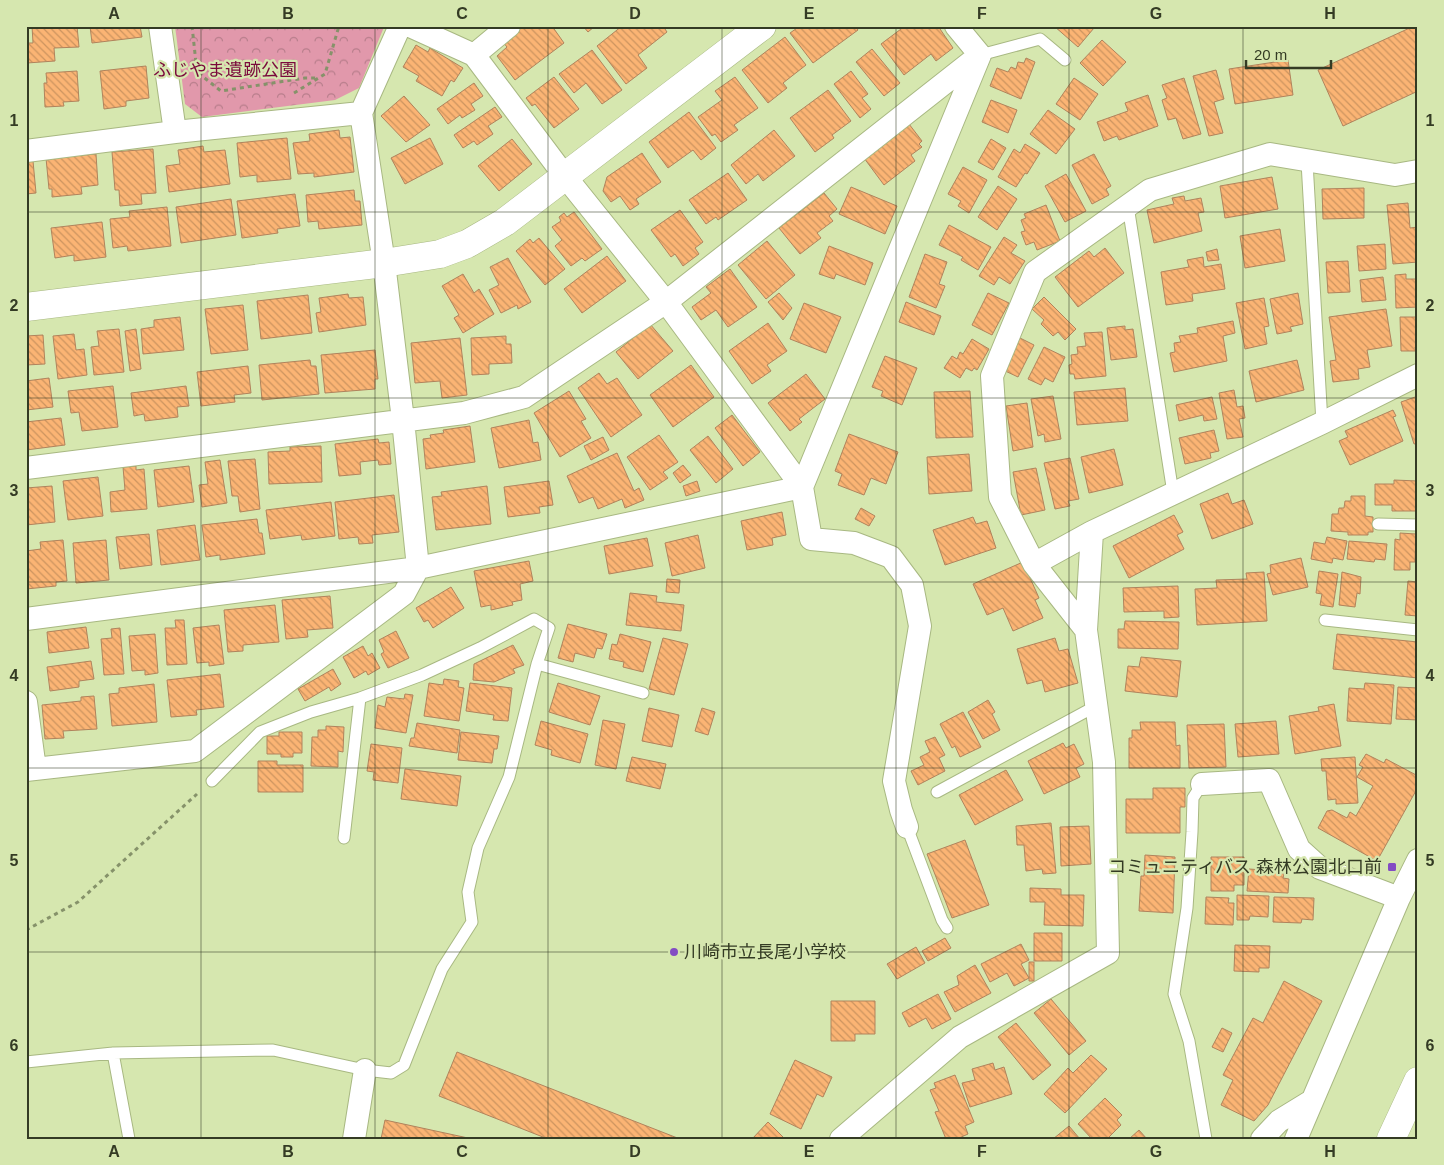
<svg xmlns="http://www.w3.org/2000/svg" width="1444" height="1165" font-family="Arial,'Noto Sans JP',sans-serif">
<defs>
<pattern id="forest-crowns" width="20" height="18" patternUnits="userSpaceOnUse" patternTransform="scale(1.25)"><rect width="20" height="18" fill="#e198ab"/><path d="M2 6a3 3 0 1 1 6 0M12 15a3 3 0 1 1 6 0" fill="none" stroke="#b77d8b"/></pattern>
<pattern id="building-back-hatch" width="6" height="6" patternUnits="userSpaceOnUse" patternTransform="scale(1.25)"><rect width="6" height="6" fill="#fbb474"/><path d="M-1 5l2 2M0 0l6 6M5-1l2 2" fill="none" stroke="#cc945f"/></pattern>
</defs>
<rect width="100%" height="100%" fill="#d6e7af"/>
<path fill="url(#forest-crowns)" d="M175,26H383L384,27L359,88L335,100L202,117L185,104Z"/>
<path fill="url(#building-back-hatch)" stroke="#b0835c" d="M32,26H77L79,47L54,48L55,61L27,63L26,43H33Z
M90,26H140L142,37L92,43Z
M523,26H552L564,43L515,80L497,56L507,47L503,42Z
M583,26H595L588,32Z
M622,26H663L667,32L638,55L647,68L626,84L597,46Z
M800,26H855L858,30L813,63L790,33Z
M905,26H938L953,48L936,61L931,54L904,75L881,44Z
M1054,26H1093L1094,28L1078,47Z
M1414,26H1418V91L1343,126L1318,70Z
M785,37L806,65L783,83L787,88L768,103L742,70Z
M1102,40L1126,62L1103,86L1080,63Z
M416,45L428,52L430,48L463,68L454,82L451,80L442,96L416,81L419,76L403,67Z
M872,49L900,83L884,96L856,62Z
M592,50L622,90L602,104L586,83L574,93L559,74Z
M1026,58L1035,62L1021,99L990,86L997,68L1008,72L1011,67L1016,69L1018,62L1024,63Z
M1288,60L1293,95L1235,104L1229,69Z
M146,66L149,98L126,101V106L104,109L100,71Z
M1216,70L1224,99L1214,102L1223,133L1209,136L1193,76Z
M77,71L79,101L63,102L64,106L45,107L44,83H47L46,73Z
M851,71L868,94L862,98L871,109L860,118L834,84Z
M554,77L579,109L554,128L535,104L532,106L526,98Z
M735,77L758,108L734,125L738,130L721,142L715,134L712,136L698,117L722,100L715,91Z
M1074,78L1098,94L1080,120L1056,104Z
M1184,78L1201,134L1183,139L1176,118L1168,120L1162,100L1167,98L1162,85Z
M474,83L483,96L471,104L475,110L462,118L460,115L448,124L437,109Z
M828,90L851,121L832,135L834,138L815,152L790,118Z
M1148,95L1158,126L1119,140L1117,136L1104,141L1097,122L1128,111L1125,103Z
M404,96L430,125L406,142L381,116Z
M991,100L1017,110L1008,133L982,122Z
M495,107L502,117L488,126L493,134L477,145L474,141L463,148L454,135Z
M1048,110L1075,129L1056,154L1030,134Z
M689,112L716,148L701,160L693,150L668,168L649,142Z
M909,124L922,141L919,144L922,147L911,155L915,161L884,185L864,158Z
M339,130L340,138L350,137L354,172L314,177V173L298,174L293,143L310,141L309,134Z
M774,130L795,156L763,181L758,174L746,184L731,165Z
M287,138L291,179L257,182V175L240,177L237,143Z
M430,138L443,164L405,184L391,158Z
M512,139L532,164L499,191L478,166Z
M991,139L1006,148L993,170L978,162Z
M1025,144L1040,153L1027,174L1025,173L1016,187L998,177L1014,149L1020,153Z
M203,146L204,152L225,150L230,184L169,192L166,166L180,164L178,150Z
M153,149L156,193L141,194L142,204L120,206L119,190H115L112,152Z
M642,153L661,182L636,199L639,204L630,210L620,196L611,202L603,191L607,177Z
M96,154L98,185L81,187L82,194L52,197V189H49L46,158Z
M1094,154L1111,186L1106,189L1109,195L1092,204L1072,165Z
M26,161H33L36,193L26,194Z
M963,167L987,180L969,213L958,206L961,201L948,194Z
M728,173L747,200L718,220L716,217L706,224L689,200Z
M1066,174L1086,211L1065,222L1045,186Z
M1272,177L1278,209L1225,218L1220,186Z
M998,186L1017,199L997,230L978,217Z
M851,187L897,206L885,234L839,214Z
M1364,188V218L1323,219L1322,189Z
M354,190L355,201H360L362,225L319,229L318,221L308,222L306,195Z
M824,193L837,209L829,216L833,221L817,233L821,238L800,254L779,228Z
M295,194L300,226L277,229L278,233L242,238L237,201Z
M1184,196L1185,201L1201,198L1204,212L1198,213L1202,231L1154,243L1147,210L1174,204L1172,198Z
M231,199L236,235L181,243L176,207Z
M1408,203L1410,228L1418,227V262L1393,264L1387,205Z
M1046,205L1060,241L1037,250L1034,242L1026,245L1021,232L1025,231L1021,220L1026,218L1024,214Z
M167,207L171,246L128,251L127,246L113,248L110,219L130,217L129,211Z
M680,210L703,242L695,248L699,254L683,266L675,254L671,257L651,230Z
M574,212L602,249L585,261L582,258L571,266L555,246L562,240L552,227L561,221L559,217L564,213L567,217Z
M102,222L106,257L74,261V255L55,258L51,228Z
M949,225L991,247L978,270L961,260L963,257L939,245Z
M1280,229L1285,261L1245,268L1240,236Z
M1004,237L1017,245L1011,253L1025,261L1010,284L999,277L994,285L979,276Z
M539,238L565,269L545,285L516,251L530,239L533,243Z
M767,241L795,275L766,299L738,265Z
M1385,244L1386,269L1359,271L1357,246Z
M829,246L873,263L865,285L836,274L834,279L819,274Z
M1105,248L1124,273L1078,307L1055,277L1089,251L1094,257Z
M1217,249L1219,260L1208,261L1206,252Z
M925,254L947,262L939,284L945,286L936,308L909,297Z
M607,256L626,281L582,313L564,289Z
M1203,257L1204,267L1221,264L1225,289L1192,294L1193,301L1166,305L1161,272L1189,267L1187,260Z
M508,258L531,302L518,309L517,305L501,313L489,290L499,285L490,267Z
M1348,261L1350,292L1328,293L1326,262Z
M730,269L757,307L728,327L716,310L701,320L692,307L711,293L706,287Z
M463,274L474,293L479,289L494,314L463,333L454,318L459,315L442,286Z
M1406,274V279H1418V307L1396,308L1395,275Z
M1383,277L1386,300L1362,302L1360,280Z
M779,293L792,308L783,320L768,302Z
M988,293L1009,303L992,335L972,325Z
M1298,293L1303,324L1290,327L1292,331L1277,334L1270,299Z
M348,294L349,298L363,297L366,325L319,332L316,313L321,312L319,298Z
M308,295L312,333L261,339L257,301Z
M1044,297L1076,329L1065,340L1058,332L1053,336L1041,324L1044,320L1032,309Z
M1264,298L1269,326L1264,327L1267,344L1245,349L1236,303Z
M906,302L941,316L934,335L899,322Z
M804,303L841,317L826,353L790,339Z
M243,305L248,350L211,354L205,309Z
M1386,309L1392,346L1367,350L1370,367L1358,369L1359,379L1333,382L1330,361L1336,360L1329,317Z
M180,317L184,350L143,354L141,329L154,327V320Z
M1400,317H1418V347H1415L1416,351H1401Z
M1233,321L1235,333L1223,336L1227,361L1174,372L1170,353L1175,352L1174,343L1181,342L1179,336L1198,333L1197,328Z
M768,323L787,351L767,365L771,371L752,384L729,351Z
M650,324L673,351L638,379L616,352Z
M1125,326V330L1133,329L1137,357L1111,360L1107,328Z
M119,329L124,372L94,375L91,347L99,346L97,331Z
M136,329L141,369L130,371L125,331Z
M1102,332L1106,376L1075,379L1074,374H1070L1069,365L1072,364L1071,355L1078,354L1077,347L1086,346L1084,333Z
M74,334L76,350L84,349L87,375L58,379L53,336Z
M43,335L45,364L26,365V336Z
M506,336V344H511L512,363L489,364V374L472,375L471,338Z
M1018,337L1034,345L1018,377L1001,369Z
M460,338L467,395L442,398L440,381L415,383L411,343Z
M972,339L989,349L977,370L974,368L972,371L966,368L960,378L944,368L952,356L957,359L960,352L963,354Z
M1044,347L1065,357L1053,382L1045,378L1041,385L1028,379Z
M375,350L378,379H375V389L325,393L321,355Z
M885,356L917,368L902,405L881,396L883,391L872,387Z
M310,360L311,366H316L319,394L262,400L259,365Z
M1297,360L1304,390L1256,402L1249,371Z
M691,365L714,397L673,427L650,395Z
M248,366L251,393L234,395L235,402L201,406L197,372Z
M599,373L607,384L617,378L642,415L611,437L578,388Z
M806,374L825,399L799,419L802,422L790,431L768,403Z
M49,378L53,407L26,410V381Z
M113,386L118,427L82,431L79,412L71,413L68,391Z
M186,386L189,406L177,407L178,417L145,421L144,414L134,416L131,393Z
M1125,388L1128,421L1077,425L1074,392Z
M1234,390L1237,407L1243,406L1245,418L1239,419L1243,437L1227,439L1219,393Z
M569,391L586,419L581,421L591,438L560,457L534,413Z
M970,391L973,437L936,438L934,392Z
M1053,396L1061,439L1045,442L1044,434L1038,436L1031,399Z
M1418,396V443L1414,444L1401,402Z
M1212,397L1217,419L1204,421L1203,415L1179,421L1176,405Z
M1027,403L1033,447L1013,451L1006,406Z
M1393,410L1396,416L1393,417L1403,441L1350,465L1339,441L1348,437L1345,431Z
M732,415L760,452L743,466L715,428Z
M61,418L65,445L26,450V422Z
M529,420L533,443L538,442L541,460L499,468L491,428Z
M470,426L475,462L426,469L423,439L431,438L430,435L444,433L443,430Z
M1214,430L1219,451L1210,453L1211,458L1185,464L1179,438Z
M849,434L898,452L886,484L871,478L864,495L838,485L842,474L835,471Z
M659,435L678,462L663,472L668,478L650,490L627,457Z
M708,436L733,469L716,483L690,450Z
M603,437L609,450L591,460L584,446Z
M378,439L379,443L389,442L391,464L379,465L378,460L360,462L361,474L339,476L335,444Z
M321,446L322,482L269,484L268,452L290,451V447Z
M1114,449L1123,485L1089,493L1081,457Z
M617,453L634,491L639,488L644,500L625,508L622,499L598,509L593,497L579,503L567,476Z
M969,454L972,491L929,494L927,457Z
M1070,458L1079,499L1068,501L1070,506L1055,509L1044,463Z
M255,459L260,509L240,512L238,496H232L228,461Z
M220,460L227,503L202,507L199,485L208,484L205,462Z
M683,465L691,475L680,483L673,473Z
M136,466V470L144,469L147,509L111,512L110,492L125,490L123,467Z
M189,466L194,502L158,507L154,470Z
M1036,468L1045,510L1021,515L1013,472Z
M98,477L103,516L68,520L63,481Z
M1394,480L1418,481V511H1392V505H1375V484H1394Z
M549,481L553,505L539,507L540,513L508,517L504,487Z
M697,481L700,491L686,496L683,486Z
M52,486L55,522L26,525V488Z
M487,486L491,524L436,530L432,497L442,496L441,492Z
M1228,493L1232,504L1244,500L1253,524L1212,539L1200,504Z
M394,495L399,532L372,535L373,543L359,544L358,537L339,539L335,502Z
M1351,496H1365V516L1373,517V532H1368V535H1348V532L1331,531L1332,514H1338L1339,508H1344L1345,501H1351Z
M331,502L335,536L302,540L301,535L270,539L266,510Z
M861,508L875,516L869,526L855,519Z
M782,512L786,535L772,538L773,545L747,550L741,521Z
M1174,515L1183,532L1177,535L1184,549L1129,578L1113,546Z
M973,517L976,524L987,521L996,548L945,565L933,530Z
M257,519L259,533H262L265,554L220,560V555L206,557L202,525Z
M195,525L200,560L161,565L157,530Z
M1400,533L1416,534L1415,562H1410V570H1394L1395,539L1400,540Z
M149,534L152,565L120,569L116,537Z
M698,535L705,568L672,576L665,543Z
M1327,537L1347,541L1343,560L1333,558L1332,563L1311,559L1314,542L1325,544Z
M647,538L653,566L609,574L604,546Z
M63,540L67,581L56,582V586L26,589V551L41,549L40,542Z
M106,540L109,580L76,583L73,543Z
M1349,541L1387,544L1385,560L1375,559L1374,562L1347,559Z
M1301,558L1308,587L1273,595L1267,574L1271,573L1270,565Z
M529,561L533,581L520,584L522,600L512,602L513,605L491,610V605L481,607L474,571Z
M1023,562L1039,598L1035,600L1043,618L1013,631L1003,608L987,615L973,584Z
M1319,571L1338,574L1333,607L1320,605L1322,594L1316,593Z
M1264,572L1267,621L1197,625L1195,589L1217,588L1216,580L1247,579L1246,573Z
M1342,572L1361,577L1360,594L1357,593L1355,607L1339,605Z
M667,579L680,580L679,593L666,592Z
M1408,581L1418,582V616L1405,615Z
M1178,586L1179,617L1164,618V611L1124,612L1123,588Z
M451,587L464,608L433,628L428,620L424,622L416,608Z
M630,593L657,596L656,602L684,605L681,631L626,625Z
M330,596L333,628L307,630L308,637L286,639L282,600Z
M275,605L279,642L243,645V651L228,652L224,610Z
M175,620H184L187,664L167,665L165,628H176Z
M1125,621L1179,622L1178,649L1118,648V629H1124Z
M568,624L607,634L602,649L597,648L594,658L575,653L573,662L558,658Z
M219,625L224,664L209,666V662L197,663L193,628Z
M86,627L89,648L49,653L47,632Z
M120,628L124,674L104,675L101,639L112,638L111,629Z
M396,631L409,658L388,668L381,654L384,652L379,640Z
M155,634L158,673L145,675V670L132,671L129,636Z
M620,634L651,642L643,672L623,667L624,662L609,659L612,644L617,645Z
M1337,634L1418,642V678L1333,669Z
M663,638L688,644L674,695L649,689Z
M1055,638L1059,651L1068,649L1078,683L1045,692L1042,680L1027,684L1017,649Z
M513,645L524,665L513,669L515,673L494,682L473,680L474,664Z
M363,646L368,656L372,653L380,668L368,675L366,671L354,678L343,657Z
M1141,657L1181,661L1177,697L1125,691L1128,666L1139,667Z
M91,661L94,679L79,681V687L50,691L47,667Z
M333,669L341,684L331,691L329,687L305,701L298,689Z
M220,674L224,707L196,710L197,715L171,717L167,680Z
M444,679L459,681L458,687L464,688L459,721L424,716L429,683L443,685Z
M470,683L512,688L508,721L493,720L494,715L466,711Z
M558,683L600,696L590,725L549,712Z
M1365,683L1394,685L1391,724L1347,721L1349,688L1364,689Z
M154,684L157,722L112,726L109,694L119,693V688Z
M1398,687L1418,688V720L1396,719Z
M405,694L413,695L406,733L375,728L378,705L385,707L387,697L404,699Z
M94,696L97,729L63,731L64,738L45,739L42,705L81,701V697Z
M988,700L995,712L992,714L1000,730L983,739L968,712Z
M1334,704L1341,746L1295,754L1289,716L1319,711L1318,707Z
M649,708L679,715L672,747L642,741Z
M702,708L715,712L708,735L695,731Z
M963,712L981,747L960,757L955,746L952,748L940,724Z
M603,720L625,724L616,769L595,765Z
M541,721L588,734L580,763L551,755L552,750L535,745Z
M1276,721L1279,754L1238,757L1235,724Z
M1140,722H1175L1176,746L1180,745V768H1129V738H1132V730H1141Z
M417,723L460,730L457,753L409,746L411,738H414Z
M1224,724L1226,767L1189,768L1187,725Z
M326,726L344,727L343,752L338,751V767L311,766L312,737H318V730H326Z
M279,732H302V753H293V757H281V754H267V736H279Z
M461,732L499,736L497,749H494L492,763L458,760Z
M935,737L945,755L939,758L945,771L918,785L911,771L924,765L920,757L930,752L925,741Z
M1063,743L1066,748L1074,744L1084,764L1076,768L1080,777L1044,794L1028,761Z
M371,744L402,748L398,783L373,780L374,772L367,771Z
M1366,754L1384,763L1386,759L1418,776V787L1377,861L1318,828L1327,811L1332,810L1347,818L1350,812L1356,816L1373,786L1357,777L1363,767L1359,765Z
M632,757L666,764L660,789L626,781Z
M1355,757L1358,803L1336,804V799L1328,800L1326,771H1322L1321,759Z
M258,761H277V765H303V792H258Z
M405,769L461,776L457,806L401,799Z
M1006,770L1023,800L975,825L959,795Z
M1153,788H1185V807H1180V833H1126V799H1153Z
M1051,823L1056,873L1043,874L1042,869L1026,871L1024,845H1017L1016,826Z
M1089,826L1091,864L1061,866L1060,827Z
M965,840L989,905L952,918L927,854Z
M1145,855L1175,857L1173,913L1139,911L1141,876H1144Z
M1211,857H1244V885H1234V891H1211Z
M1249,869L1278,871V873L1284,874L1283,878L1289,879L1288,893L1247,891Z
M1030,888L1061,889V895H1084L1083,926L1044,925L1045,902H1030Z
M1237,895L1269,896L1268,917L1250,916L1249,920H1237Z
M1206,897L1229,898L1228,903H1234L1233,925L1205,924Z
M1274,897L1314,898L1313,920L1302,919L1301,923L1273,922Z
M1034,933H1062V961H1034Z
M945,938L951,948L928,961L922,951Z
M1021,944L1029,960L1021,964L1029,978L1014,986L1007,973L990,982L981,964Z
M1235,945L1270,946L1269,968H1259V972L1234,971Z
M916,947L925,963L897,979L887,964Z
M1029,962H1034V981H1029Z
M975,965L991,993L955,1012L944,992L959,985L957,976Z
M1284,981L1322,1001L1268,1105L1254,1121L1221,1105L1233,1080L1223,1075L1253,1018L1263,1023Z
M938,994L951,1019L932,1029L926,1018L909,1027L902,1013Z
M1051,999L1086,1041L1069,1055L1034,1013Z
M831,1001H875V1034H855V1041H831Z
M1016,1023L1051,1065L1033,1080L998,1037Z
M1222,1028L1232,1033L1223,1052L1212,1047Z
M457,1052L680,1139H548L439,1096Z
M1091,1055L1107,1069L1065,1113L1044,1094L1068,1068L1073,1073Z
M795,1060L832,1077L823,1097L817,1094L801,1129L770,1114Z
M993,1063L995,1070L1004,1067L1012,1094L970,1107L962,1083L975,1080L972,1069Z
M955,1075L974,1122L965,1126L968,1134L957,1139H946L935,1112L939,1111L930,1090L936,1088L934,1083Z
M1105,1098L1122,1115L1117,1120L1121,1125L1107,1139H1092L1078,1124Z
M385,1120L468,1138V1139H381Z
M768,1122L785,1139H752Z
M1069,1126L1080,1139H1053Z
M1139,1130L1147,1139H1129Z"/>
<g fill="none" stroke-linecap="round" stroke-linejoin="round">
<g stroke="#a8b882" stroke-width="13">
<path id="service" d="M980,55L1040,39L1065,60
M1307,162L1322,423
M1128,206L1173,493
M1378,524L1418,525
M1325,620L1418,630
M537,664L643,693
M1202,784L1193,798L1192,832L1187,908L1174,994L1189,1041L1206,1139
M937,792L1096,706
M907,827L942,920L947,928
M344,838L360,698
M113,1053L129,1139
M26,1062L113,1053L273,1050L365,1070L391,1073L404,1065L442,969L472,922L468,892L478,848L509,777L537,664L549,628L534,619L480,648L422,675L360,698L311,712L260,732L212,781"/>
</g>
<g stroke="#a8b882" stroke-width="24">
<path id="minor" d="M160,26L175,132
M410,26L474,55L564,175L666,302L802,487L811,539L854,543L891,557L912,585L920,626L894,781L901,810L907,827
M474,55L509,26
M26,151L175,132L361,113
M26,468L464,413L524,397L666,302L980,55L956,26
M1034,564L1092,532L1322,423L1418,375
M26,619L418,568L802,487L980,55
M1086,630L1034,564L1000,497L992,376L1035,272L1150,190L1270,154L1395,175L1418,171
M26,702L35,769
M26,770L195,751L404,594L418,568L403,420L384,263L361,113L400,26
M1202,784L1269,780L1299,849L1320,868L1399,898
M354,1139L365,1070
M841,1139L960,1037L1108,953L1104,762L1086,630L1092,532
M1262,1139L1279,1121L1310,1102
M1296,1139L1399,898L1418,860"/>
</g>
<g stroke="#a8b882" stroke-width="29">
<path id="tertiary" d="M26,307L384,263L440,254L467,244L505,222L762,26"/>
</g>
<g stroke="#a8b882" stroke-width="29">
<path id="motorway" d="M1391,1139L1418,1081"/>
</g>
<path stroke="#86926a" stroke-width="3" stroke-dasharray="4 4" stroke-linecap="butt" d="M192,26L197,72L221,91L305,78H318
M294,93L325,74L339,26
M26,930L78,902L197,794"/>
<use href="#service" stroke="#fff" stroke-width="11"/>
<use href="#minor" stroke="#fff" stroke-width="22"/>
<use href="#tertiary" stroke="#fff" stroke-width="28"/>
<use href="#motorway" stroke="#fff" stroke-width="28"/>
</g>
<path fill="none" stroke="#343b24" stroke-width="1" stroke-opacity="0.55" d="M201,26V1139M375,26V1139M548,26V1139M722,26V1139M896,26V1139M1069,26V1139M1243,26V1139M26,212H1418M26,398H1418M26,582H1418M26,768H1418M26,952H1418"/>
<g fill="#834cc3" stroke="#d6e7af" stroke-width="2">
<rect x="1387" y="862" width="10" height="10" rx="2.5"/>
<circle cx="674" cy="952" r="5"/>
</g>
<g text-anchor="middle" dominant-baseline="central" stroke-width="4.5" stroke-linejoin="round" paint-order="stroke">
<g font-size="18" fill="#7a093c" stroke="#d6e7af">
<text x="225" y="70">ふじやま遺跡公園</text>
</g>
<g font-size="18" fill="#343b24" stroke="#d6e7af" text-anchor="end">
<text x="1382" y="867">コミュニティバス 森林公園北口前</text>
<text x="684" y="952" text-anchor="start">川崎市立長尾小学校</text>
</g>
</g>
<rect width="1444" height="1165" fill="none" stroke="#d6e7af" stroke-width="55"/>
<path d="M1246 60v8h85v-8" fill="none" stroke="#343b24" stroke-width="2.5"/>
<text x="1254" y="60" font-size="15" fill="#343b24" stroke="#d6e7af" stroke-width="4" paint-order="stroke">20 m</text>
<rect x="28" y="28" width="1388" height="1110" fill="none" stroke="#343b24" stroke-width="2"/>
<g font-size="16" text-anchor="middle" font-weight="bold" fill="#343b24">
<text x="114" y="19">A</text>
<text x="288" y="19">B</text>
<text x="462" y="19">C</text>
<text x="635" y="19">D</text>
<text x="809" y="19">E</text>
<text x="982" y="19">F</text>
<text x="1156" y="19">G</text>
<text x="1330" y="19">H</text>
<text x="14" y="126">1</text>
<text x="1430" y="126">1</text>
<text x="14" y="311">2</text>
<text x="1430" y="311">2</text>
<text x="14" y="496">3</text>
<text x="1430" y="496">3</text>
<text x="14" y="681">4</text>
<text x="1430" y="681">4</text>
<text x="14" y="866">5</text>
<text x="1430" y="866">5</text>
<text x="14" y="1051">6</text>
<text x="1430" y="1051">6</text>
<text x="114" y="1157">A</text>
<text x="288" y="1157">B</text>
<text x="462" y="1157">C</text>
<text x="635" y="1157">D</text>
<text x="809" y="1157">E</text>
<text x="982" y="1157">F</text>
<text x="1156" y="1157">G</text>
<text x="1330" y="1157">H</text>
</g>
</svg>
